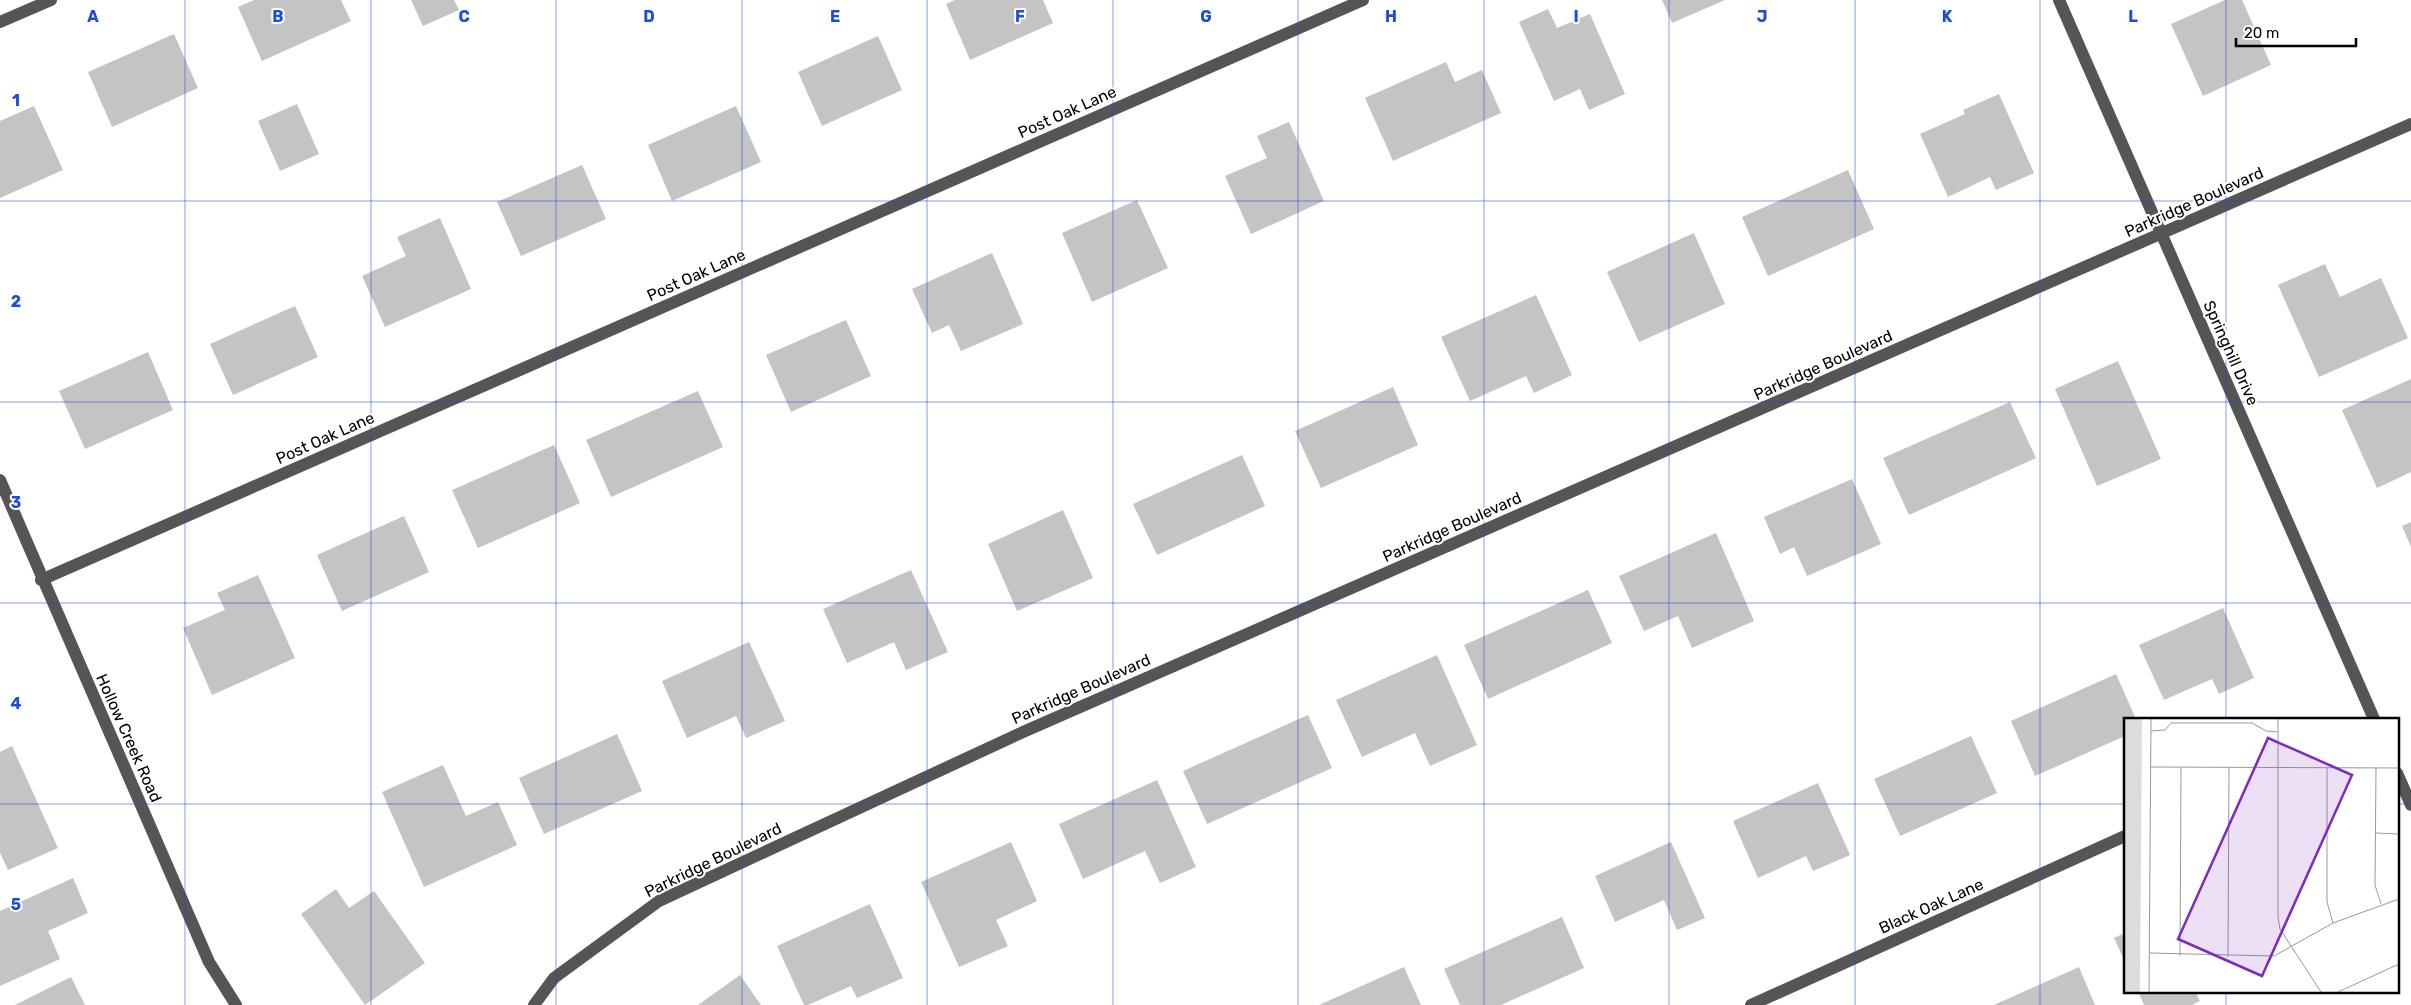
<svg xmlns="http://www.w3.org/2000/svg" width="2411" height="1005" font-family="Rubik,sans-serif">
<rect width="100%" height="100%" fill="#fff"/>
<path fill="#c4c4c4" d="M254,0H341L351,21L262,61L238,7Z
M411,0H454L459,10L423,26Z
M955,0H1043L1053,23L970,60L946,4Z
M1662,0H1725L1672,23Z
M2225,0H2242L2271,65L2203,96L2171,24Z
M1548,9L1557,28L1590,14L1625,94L1589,110L1580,89L1554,101L1519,22Z
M174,34L198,88L112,127L88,72Z
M878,36L902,90L822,126L798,72Z
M1446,62L1455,82L1482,70L1501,113L1393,161L1365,98Z
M1999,94L2034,173L1996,190L1990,177L1948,197L1920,134L1965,114L1963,110Z
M297,104L319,154L280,171L258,121Z
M34,106L63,170L0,198V121Z
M736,106L761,162L672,201L648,145Z
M1289,122L1324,201L1251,234L1225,176L1267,158L1257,136Z
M582,165L606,219L521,256L497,202Z
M1848,170L1874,229L1768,276L1742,217Z
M1137,200L1168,268L1092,302L1062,233Z
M440,218L471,289L385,327L362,276L406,256L397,237Z
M1694,233L1725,304L1639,342L1607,272Z
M992,253L1023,324L961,351L949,325L932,333L912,289Z
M2325,264L2340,297L2381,278L2408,338L2319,377L2278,285Z
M1536,295L1572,375L1534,393L1526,376L1470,401L1441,337Z
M295,306L318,357L233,395L210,344Z
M846,320L871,376L791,412L766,355Z
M148,352L173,410L85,449L59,391Z
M2118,361L2161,459L2097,486L2055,389Z
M2411,379V472L2377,488L2342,410Z
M1393,387L1418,445L1321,488L1295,431Z
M698,391L723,447L611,497L586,440Z
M2010,402L2036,458L1909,515L1883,458Z
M554,445L580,503L478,548L452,490Z
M1242,455L1265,506L1157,555L1133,504Z
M1852,479L1881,544L1807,576L1794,547L1780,554L1764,517Z
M1063,510L1093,578L1017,611L988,544Z
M404,516L429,572L342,611L317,555Z
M2411,522V547L2402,526Z
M1716,533L1754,621L1692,648L1678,616L1644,631L1619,576Z
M911,570L948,652L906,670L894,642L847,663L823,609Z
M258,575L295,658L212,695L183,628L225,610L217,593Z
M1588,590L1612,643L1488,699L1464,645Z
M2223,608L2254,678L2219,694L2212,679L2164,700L2139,645Z
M749,642L785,721L746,738L736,716L687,738L662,681Z
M1437,655L1477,745L1430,766L1415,733L1362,757L1336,700Z
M2116,674L2136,719H2125V736L2035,776L2011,721Z
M1308,715L1332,768L1207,824L1183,771Z
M617,734L642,791L544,834L519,778Z
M1971,736L1997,793L1900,836L1874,779Z
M12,746L58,848L8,870L0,853V752Z
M443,765L466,816L498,802L517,845L424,887L382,792Z
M1157,780L1196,867L1160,883L1145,851L1083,879L1059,824Z
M1818,783L1850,855L1813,871L1806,856L1758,878L1733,821Z
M1011,842L1037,901L996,920L1008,946L959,967L921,882Z
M1671,842L1705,918L1677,930L1664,900L1615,922L1595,876Z
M73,878L88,913L48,931L60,959L0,986V911Z
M336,889L349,908L374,891L425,963L365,1005L301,914Z
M870,904L903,978L857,998L851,986L808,1005H804L777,946Z
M1562,917L1584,968L1501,1005H1460L1444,969Z
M2125,933V962L2114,938Z
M1404,967L1421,1005H1319Z
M2079,967L2095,1005H1994Z
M740,975L761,1005H698Z
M71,977L85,1005H15Z
M2138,991H2195L2200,1001L2192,1005H2144Z"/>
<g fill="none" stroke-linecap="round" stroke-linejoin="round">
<path stroke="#555" stroke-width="12" d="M2059,0L2374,719
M0,22L51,0
M0,480L209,962L236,1005
M41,580L1363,0
M2397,773L2411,805
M534,1005L554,978L659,901L1023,732L2411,124
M1751,1005L2125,836"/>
</g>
<path fill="none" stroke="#1d4ed8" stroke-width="1" stroke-opacity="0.55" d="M185,0V1005M371,0V1005M556,0V1005M742,0V1005M927,0V1005M1113,0V1005M1298,0V1005M1484,0V1005M1669,0V1005M1855,0V1005M2040,0V1005M2226,0V719M0,201H2411M0,402H2411M0,603H2411M0,804H2125M2397,804H2411M2226,991V1005"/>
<g text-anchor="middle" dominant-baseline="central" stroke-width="4" stroke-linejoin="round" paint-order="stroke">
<g font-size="16" fill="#000" stroke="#fff">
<text transform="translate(1067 112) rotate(-24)">Post Oak Lane</text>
<text transform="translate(2194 202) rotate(-24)">Parkridge Boulevard</text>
<text transform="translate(696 275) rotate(-24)">Post Oak Lane</text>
<text transform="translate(2231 353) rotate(66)">Springhill Drive</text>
<text transform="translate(1823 365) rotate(-24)">Parkridge Boulevard</text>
<text transform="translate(325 438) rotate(-24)">Post Oak Lane</text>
<text transform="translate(1452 527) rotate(-24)">Parkridge Boulevard</text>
<text transform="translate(1081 689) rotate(-24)">Parkridge Boulevard</text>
<text transform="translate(129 738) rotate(66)">Hollow Creek Road</text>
<text transform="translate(713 860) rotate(-26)">Parkridge Boulevard</text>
<text transform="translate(1931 906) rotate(-24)">Black Oak Lane</text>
</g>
</g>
<g transform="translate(2124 718)">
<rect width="275" height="275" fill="#fff"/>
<path d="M0,1H18L16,274H0Z" fill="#dcdcdc"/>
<path fill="none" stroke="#999" stroke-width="1" d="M154,1V199L156,211L197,274M27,13L41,12L47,5H128L142,13L154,14M27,49L275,50M203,50V184L209,205M252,50L251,167L257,186M252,115L275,116M26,235L150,238L209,205L275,181M56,238L57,49M104,239L105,49M25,274L27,1M214,274L275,246"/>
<path fill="#7b2cbf" fill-opacity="0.15" stroke="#7b2cbf" stroke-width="2.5" d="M144,20L228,57L138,258L54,221Z"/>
<rect width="275" height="275" fill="none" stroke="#000" stroke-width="2.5"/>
</g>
<g font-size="16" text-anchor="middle" font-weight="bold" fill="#1d4ed8" stroke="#fff" stroke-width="4" stroke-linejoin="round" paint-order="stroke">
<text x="93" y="22">A</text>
<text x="278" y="22">B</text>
<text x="464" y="22">C</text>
<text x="649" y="22">D</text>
<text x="835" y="22">E</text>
<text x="1020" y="22">F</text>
<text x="1206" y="22">G</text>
<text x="1391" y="22">H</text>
<text x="1576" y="22">I</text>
<text x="1762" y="22">J</text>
<text x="1947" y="22">K</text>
<text x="2133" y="22">L</text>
<text x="16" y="106">1</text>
<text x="16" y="307">2</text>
<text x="16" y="508">3</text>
<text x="16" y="709">4</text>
<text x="16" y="910">5</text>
</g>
<path d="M2236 38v8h120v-8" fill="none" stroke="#000000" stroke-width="2.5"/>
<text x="2244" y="38" font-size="15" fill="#000000" stroke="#ffffff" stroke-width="4" paint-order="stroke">20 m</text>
</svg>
